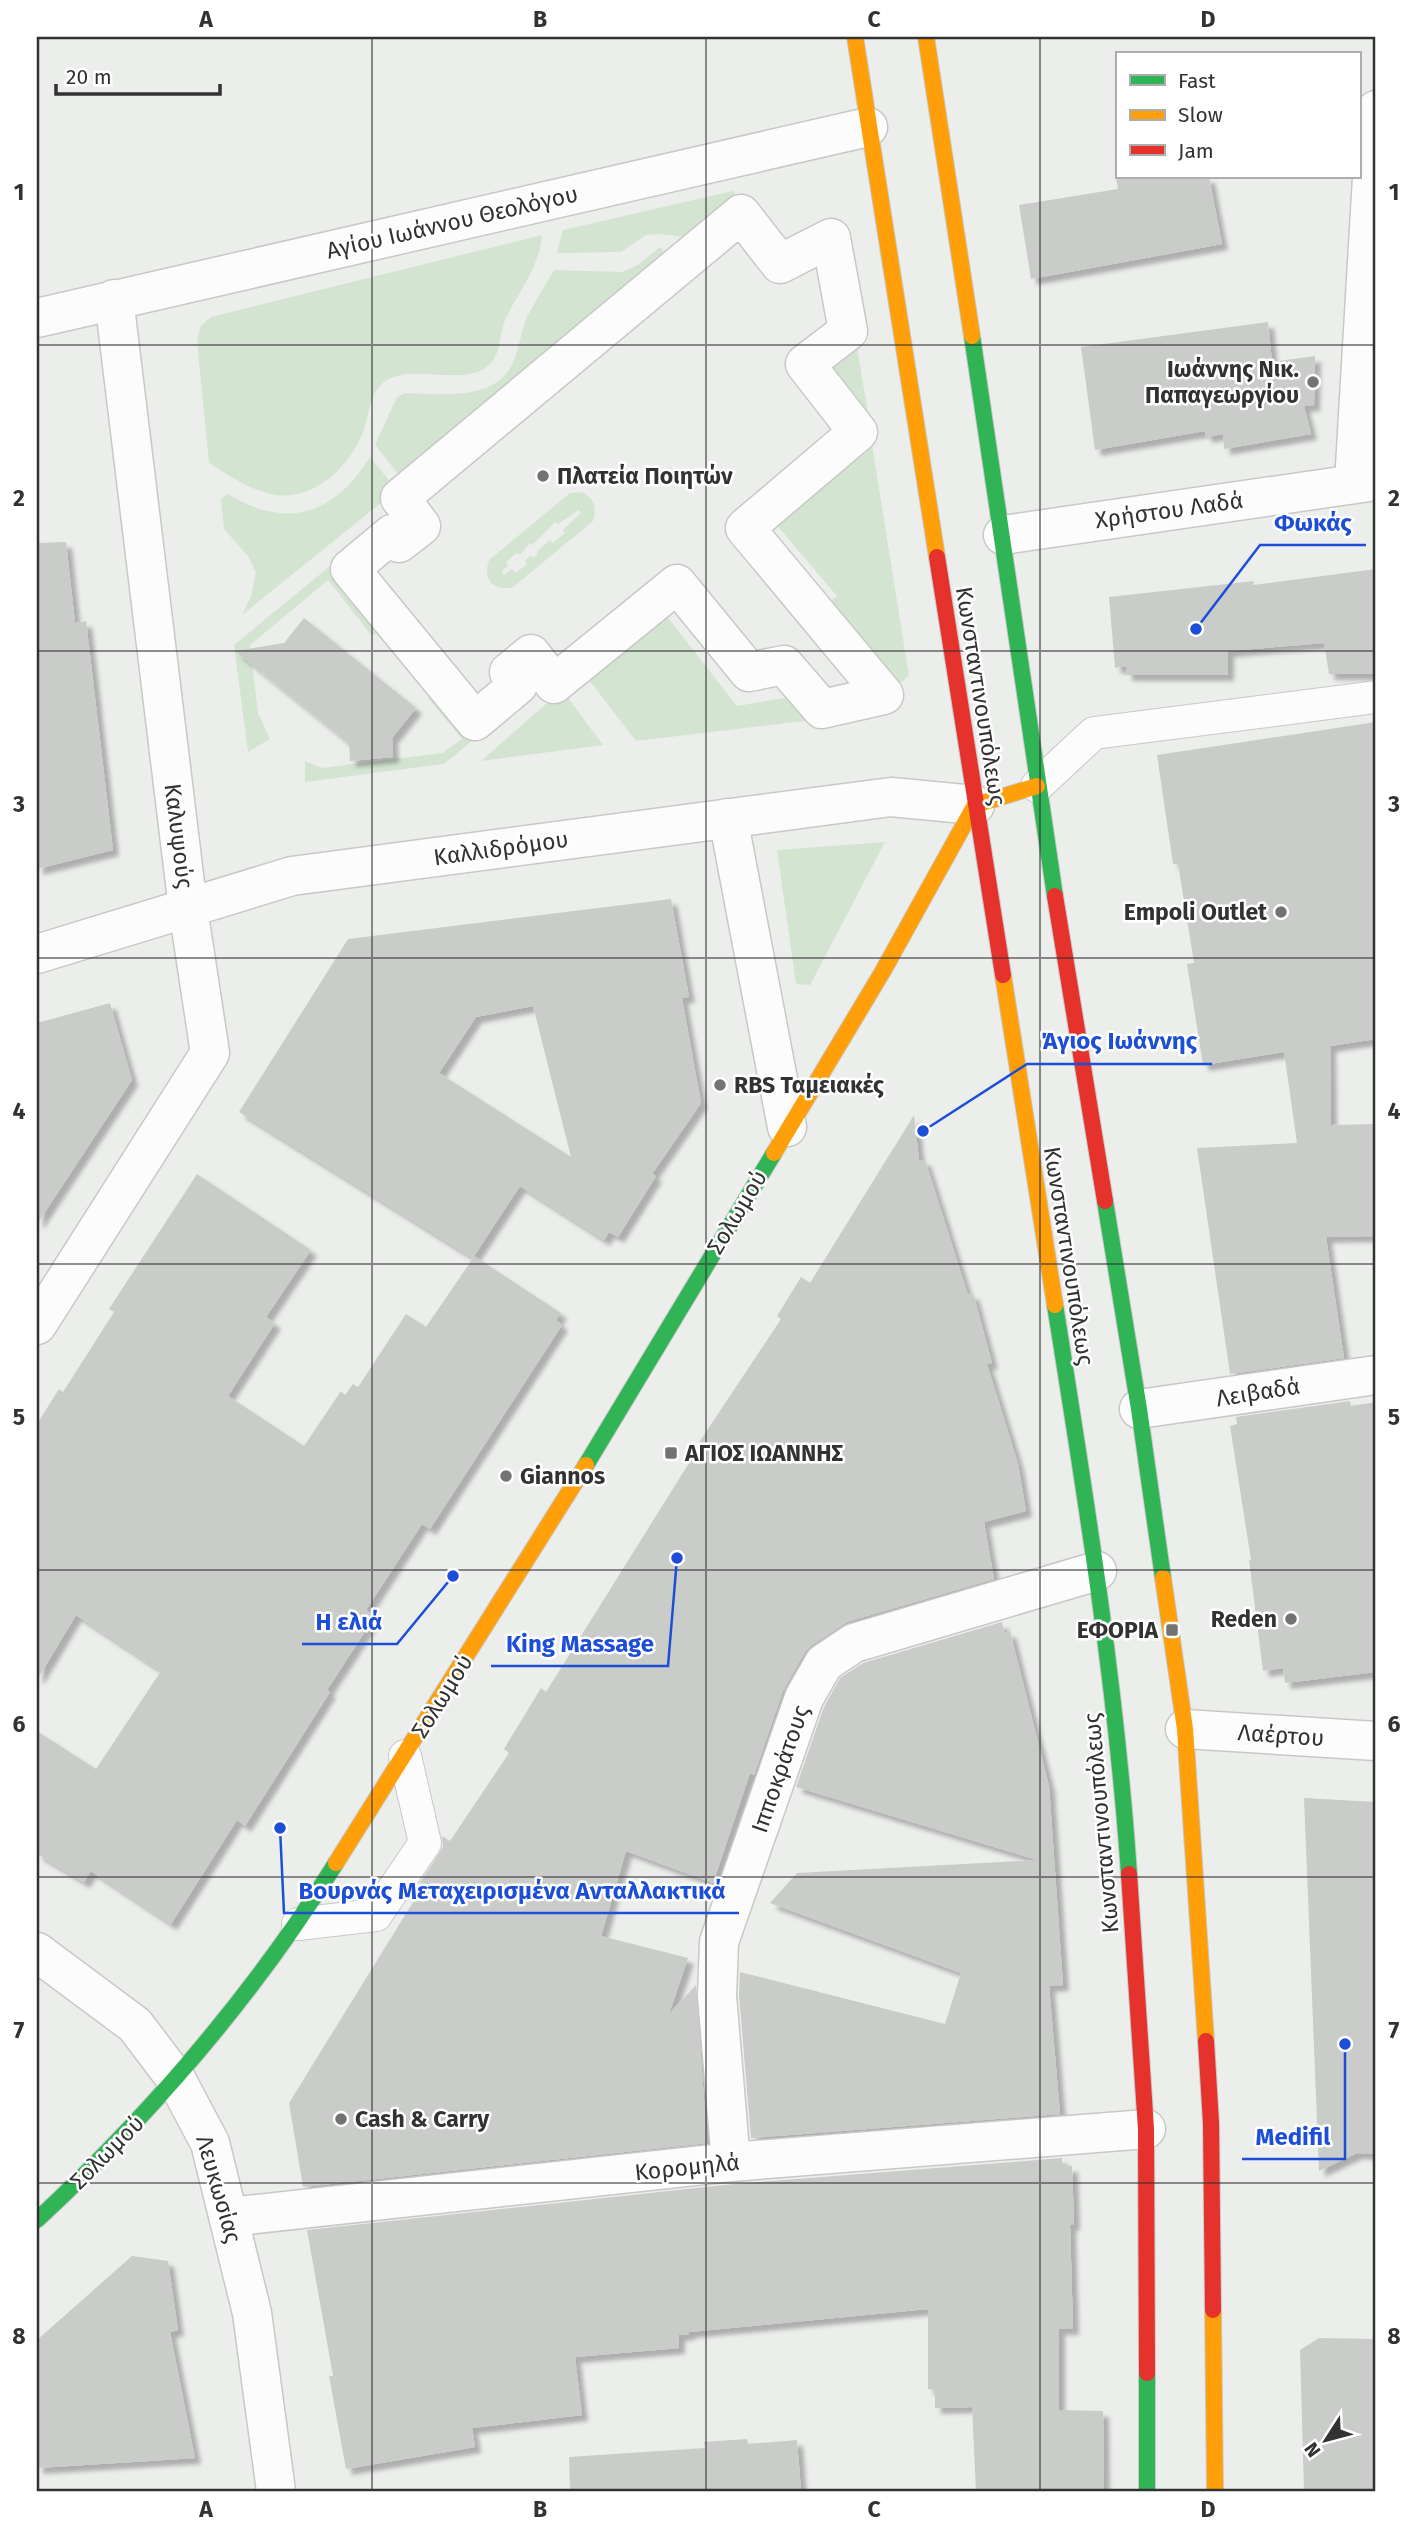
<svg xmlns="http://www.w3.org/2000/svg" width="1413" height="2528" font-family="'Fira Sans',sans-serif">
<defs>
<filter id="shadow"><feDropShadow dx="6" dy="6" stdDeviation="2" flood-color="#0004"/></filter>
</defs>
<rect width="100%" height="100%" fill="#eceeec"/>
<path fill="#d3e4d1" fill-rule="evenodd" d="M733,191L742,201L697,238L657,234L646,235L621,252L557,253L563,230Z
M542,235C540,266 519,291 506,318C499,332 502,351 491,363C466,390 411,361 384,382C369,393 369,419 362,435C347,470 310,503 271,494C248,489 228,475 209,463L197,340L201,326L211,317Z
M660,247L674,262L404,481L375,445L397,397L405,393C437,394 491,401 510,368C519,353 520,333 527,317C535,301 545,286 554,270L622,272L638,265Z
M854,331L868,412L856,422L811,364Z
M870,432L909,676L889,692L820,609L837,596L769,516Z
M370,457L397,490L242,615L251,597L256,572L248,556L224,529L221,499L228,494C287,530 334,515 370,457Z
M582,492C595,500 597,507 593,521L512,588C491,589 483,580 489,560L570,493ZM579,510L581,513L563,530L565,533L553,543L550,540L537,551L538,554L533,558L530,556L525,561L527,564L515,573L512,569L504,575L502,571L508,566L506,562L517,553L520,555L530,543L532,545L555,522L558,524Z
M402,507L340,568L386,626L372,636L328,580L250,645L258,713L270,739L248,752L234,645Z
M661,609L737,706L802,695L820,719L636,741L583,672Z
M546,680L444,764L305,782V761L322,768L442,753L462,739L428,698L441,688L474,728Z
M562,690L603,745L481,761Z
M885,842L810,985L796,984L777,850Z"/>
<path fill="#caccca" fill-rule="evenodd" filter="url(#shadow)" d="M1116,177H1209L1222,244L1031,279L1019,205L1118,189Z
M1268,322L1272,362L1315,356L1314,405L1304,406L1311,434L1224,449L1223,434L1206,437L1205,431L1095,450L1081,347Z
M66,542L75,623L86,621L113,850L37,869V543Z
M1376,569V674H1329L1324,643L1228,651V675H1126V666L1115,668L1109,597L1254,581L1253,585Z
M304,618L416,708L392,738L393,757L350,761L349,743L235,651L284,643Z
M1376,722V1039L1330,1046L1331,1125L1376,1124V1236L1326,1237L1344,1358L1230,1374L1197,1148L1297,1143L1284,1052L1203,1065L1187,964L1194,963L1178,864H1173L1157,755Z
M671,899L689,997L682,998L701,1103L652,1174L656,1176L618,1237L609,1232L604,1240L520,1186L474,1256L561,1313L556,1320L562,1325L430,1529L422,1524L366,1610L375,1616L327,1690L330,1692L245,1826L237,1820L171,1924L91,1871L84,1882L37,1854V1731L96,1769L161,1671L76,1615L37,1680V1424L59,1389L63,1392L114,1312L109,1309L197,1174L311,1250L266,1317L275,1323L228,1396L304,1446L341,1391L345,1395L353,1384L358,1387L406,1314L426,1327L473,1258L239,1112L348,939ZM533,1006L571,1157L439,1073L476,1017Z
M110,1003L132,1080L37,1224V1023Z
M914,1115L919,1160H925L968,1295L973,1293L992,1363L987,1364L1018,1464L1026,1511L984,1522L994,1579L847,1622L812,1645L805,1652L783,1691L754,1775L750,1773L713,1883L626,1851L601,1936L688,1958L669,2014L696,1985L707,2143L303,2187L289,2103L423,1886L419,1884L443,1847L442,1836L450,1841L509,1753L504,1749L541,1688L546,1692L689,1463L686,1462L781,1319L777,1316L801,1277L810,1283Z
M1350,1401L1351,1406L1376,1402V1672L1285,1683L1283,1668L1263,1671L1249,1560H1251L1230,1426L1237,1424L1236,1417Z
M1002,1622L1004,1633L1010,1631L1049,1786L1063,1985L1049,1986L1060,2114L751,2138L739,1995L740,1972L945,2024L961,1973L770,1903L797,1873L1037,1860L796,1787L824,1707L840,1678L863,1663Z
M1304,1798L1376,1802V2154L1357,2153L1319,2171Z
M1062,2158V2167L1072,2166L1074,2224L1070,2225L1073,2329H1059V2410L1103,2411L1104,2491H976L972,2407L935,2408V2390L928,2389V2309L689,2332V2334L679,2335V2348L575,2357L582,2415L472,2428L475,2447L346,2469L329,2376H333L307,2230L733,2184Z
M132,2256L168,2261L178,2330L170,2332L195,2458L37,2468V2340Z
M1319,2338L1376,2339V2491H1304L1300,2350Z
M747,2439L748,2444L797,2440L801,2491H570L569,2457L705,2448L704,2442Z"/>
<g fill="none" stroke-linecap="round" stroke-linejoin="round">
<g stroke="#c8c9c7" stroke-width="34">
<path id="lane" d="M1037,786L1094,733L1376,697
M298,1924L376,1915L425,1843L405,1756"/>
</g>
<g stroke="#c8c9c7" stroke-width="41">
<path id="street" d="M741,214L780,264L831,238L848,331L805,364L858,432L745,528L884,695L822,709L784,665L749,672L677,584L554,684L531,654L509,672L518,685L475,721L350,569L392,534L399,543L421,526L400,498Z
M37,318L868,127
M1354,483L1376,110
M1003,535L1376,481
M728,818L787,1127
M37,954L292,876L891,797L975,805
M37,1325L210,1053L188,908L114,299
M1139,1409L1376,1375
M1185,1729L1376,1741
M37,1952L135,2025L176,2079L210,2143L252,2313L276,2491
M731,2162L717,1996L719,1942L804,1698L824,1663L854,1643L1097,1571
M229,2217L731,2162L1146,2129"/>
</g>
<g stroke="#c8c9c7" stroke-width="18">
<path id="fast" d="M972,336L1055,896
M1105,1201L1139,1409L1163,1578
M1055,1305C1085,1494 1116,1683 1129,1874
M586,1465L774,1153
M37,2220C152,2113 253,1996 336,1863
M1147,2373V2491"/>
</g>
<g stroke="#c8c9c7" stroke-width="18">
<path id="slow" d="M855,37L937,557
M926,37L972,336
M1003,975L1055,1305
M774,1153L883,971L975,805L1037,786
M1163,1578L1185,1729L1206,2041
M336,1863L586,1465
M1213,2310L1215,2491"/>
</g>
<g stroke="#c8c9c7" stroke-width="18">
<path id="jam" d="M937,557L1003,975
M1055,896L1105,1201
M1129,1874L1146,2129L1147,2373
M1206,2041L1211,2123L1213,2310"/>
</g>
<use href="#lane" stroke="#fcfcfc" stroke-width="32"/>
<use href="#street" stroke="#fcfcfc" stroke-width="38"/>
<use href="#fast" stroke="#30b455" stroke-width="16"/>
<use href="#slow" stroke="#ff9f0a" stroke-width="16"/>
<use href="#jam" stroke="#e5322d" stroke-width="16"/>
</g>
<path fill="none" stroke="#313231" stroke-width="2" stroke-opacity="0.55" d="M372,37V2491M706,37V2491M1040,37V2491M37,345H1376M37,651H1376M37,958H1376M37,1264H1376M37,1570H1376M37,1877H1376M37,2183H1376"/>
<g fill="#727472" stroke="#fff" stroke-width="2.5">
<circle cx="1313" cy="382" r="7"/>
<circle cx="543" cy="476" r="7"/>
<circle cx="1281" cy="912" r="7"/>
<circle cx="720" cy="1085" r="7"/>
<rect x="664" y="1446" width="14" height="14" rx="3.5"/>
<circle cx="506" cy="1476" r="7"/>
<circle cx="1291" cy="1619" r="7"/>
<rect x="1165" y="1623" width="14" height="14" rx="3.5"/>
<circle cx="341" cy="2119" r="7"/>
</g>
<g text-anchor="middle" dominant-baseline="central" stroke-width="5" stroke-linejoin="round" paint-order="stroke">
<g font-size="23" fill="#313231" stroke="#fff">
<text transform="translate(452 222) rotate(-13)">Αγίου Ιωάννου Θεολόγου</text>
<text transform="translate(1169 510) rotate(-8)">Χρήστου Λαδά</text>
<text transform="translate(981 696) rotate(81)">Κωνσταντινουπόλεως</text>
<text transform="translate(179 836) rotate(83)">Καλυψούς</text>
<text transform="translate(501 848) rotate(-8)">Καλλιδρόμου</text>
<text transform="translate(737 1212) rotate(-59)">Σολωμού</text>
<text transform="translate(1069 1256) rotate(81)">Κωνσταντινουπόλεως</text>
<text transform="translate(1258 1392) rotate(-9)">Λειβαδά</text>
<text transform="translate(442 1696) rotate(-58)">Σολωμού</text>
<text transform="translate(1281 1735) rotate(4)">Λαέρτου</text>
<text transform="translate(780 1769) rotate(-71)">Ιπποκράτους</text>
<text transform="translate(1101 1823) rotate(-95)">Κωνσταντινουπόλεως</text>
<text transform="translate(107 2152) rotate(-45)">Σολωμού</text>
<text transform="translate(687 2167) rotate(-6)">Κορομηλά</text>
<text transform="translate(219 2189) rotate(74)">Λευκωσίας</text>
</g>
<g font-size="23" font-weight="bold" fill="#313231" stroke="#fff" text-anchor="start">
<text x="1299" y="369" text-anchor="end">Ιωάννης Νικ.<tspan x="1299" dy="26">Παπαγεωργίου</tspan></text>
<text x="557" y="476">Πλατεία Ποιητών</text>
<text x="1267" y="912" text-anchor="end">Empoli Outlet</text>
<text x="734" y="1085">RBS Ταμειακές</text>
<text x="685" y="1453">ΑΓΙΟΣ ΙΩΑΝΝΗΣ</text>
<text x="520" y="1476">Giannos</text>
<text x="1277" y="1619" text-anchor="end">Reden</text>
<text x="1158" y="1630" text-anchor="end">ΕΦΟΡΙΑ</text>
<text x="355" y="2119">Cash &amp; Carry</text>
</g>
</g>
<path fill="none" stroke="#1d4ed8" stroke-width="2.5" d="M1196 629L1260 545H1366M923 1131L1027 1064H1212M453 1576L397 1644H302M677 1558L668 1666H491M280 1828L284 1913H739M1345 2044L1345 2159H1242"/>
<g fill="#1d4ed8" stroke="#fff" stroke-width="2.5">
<circle cx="1196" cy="629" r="7"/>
<circle cx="923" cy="1131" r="7"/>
<circle cx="453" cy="1576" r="7"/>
<circle cx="677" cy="1558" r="7"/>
<circle cx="280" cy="1828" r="7"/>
<circle cx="1345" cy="2044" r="7"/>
</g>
<g font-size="24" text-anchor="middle" font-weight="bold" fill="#1d4ed8" stroke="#fff" stroke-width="5" stroke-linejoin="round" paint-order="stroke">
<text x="1313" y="531">Φωκάς</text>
<text x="1119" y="1049">Άγιος Ιωάννης</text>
<text x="349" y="1630">Η ελιά</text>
<text x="580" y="1652">King Massage</text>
<text x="512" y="1899">Βουρνάς Μεταχειρισμένα Ανταλλακτικά</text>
<text x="1293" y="2145">Medifil</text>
</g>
<rect width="1413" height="2528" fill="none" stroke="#ffffff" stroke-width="77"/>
<rect x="1116" y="52" width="245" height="126" fill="#ffffff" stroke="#adadad" stroke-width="2"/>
<rect x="1130" y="75" width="35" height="10" fill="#30b455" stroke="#adadad" stroke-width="2"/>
<text x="1178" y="88" font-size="21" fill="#313231">Fast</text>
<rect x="1130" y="110" width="35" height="10" fill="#ff9f0a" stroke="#adadad" stroke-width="2"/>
<text x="1178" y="122" font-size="21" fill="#313231">Slow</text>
<rect x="1130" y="145" width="35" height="10" fill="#e5322d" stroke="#adadad" stroke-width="2"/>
<text x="1178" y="158" font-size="21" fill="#313231">Jam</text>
<g transform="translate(1326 2440) rotate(234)" stroke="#ffffff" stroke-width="5" paint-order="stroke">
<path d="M0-5L12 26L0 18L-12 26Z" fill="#313231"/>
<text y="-10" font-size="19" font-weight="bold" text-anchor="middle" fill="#313231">N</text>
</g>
<path d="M56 84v10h164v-10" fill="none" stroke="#313231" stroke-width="3.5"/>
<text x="66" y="84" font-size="21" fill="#313231" stroke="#ffffff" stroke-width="5" paint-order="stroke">20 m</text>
<rect x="38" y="38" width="1336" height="2452" fill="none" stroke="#313231" stroke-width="2.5"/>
<g font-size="23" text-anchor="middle" font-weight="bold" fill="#313231">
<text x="206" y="27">A</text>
<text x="540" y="27">B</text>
<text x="874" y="27">C</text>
<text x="1208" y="27">D</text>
<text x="19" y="200">1</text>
<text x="1394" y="200">1</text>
<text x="19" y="506">2</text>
<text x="1394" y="506">2</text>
<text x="19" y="812">3</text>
<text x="1394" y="812">3</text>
<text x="19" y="1119">4</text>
<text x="1394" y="1119">4</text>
<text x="19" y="1425">5</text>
<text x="1394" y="1425">5</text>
<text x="19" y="1732">6</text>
<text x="1394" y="1732">6</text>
<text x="19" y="2038">7</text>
<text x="1394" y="2038">7</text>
<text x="19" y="2344">8</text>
<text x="1394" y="2344">8</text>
<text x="206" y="2517">A</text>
<text x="540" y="2517">B</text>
<text x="874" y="2517">C</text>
<text x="1208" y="2517">D</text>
</g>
</svg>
